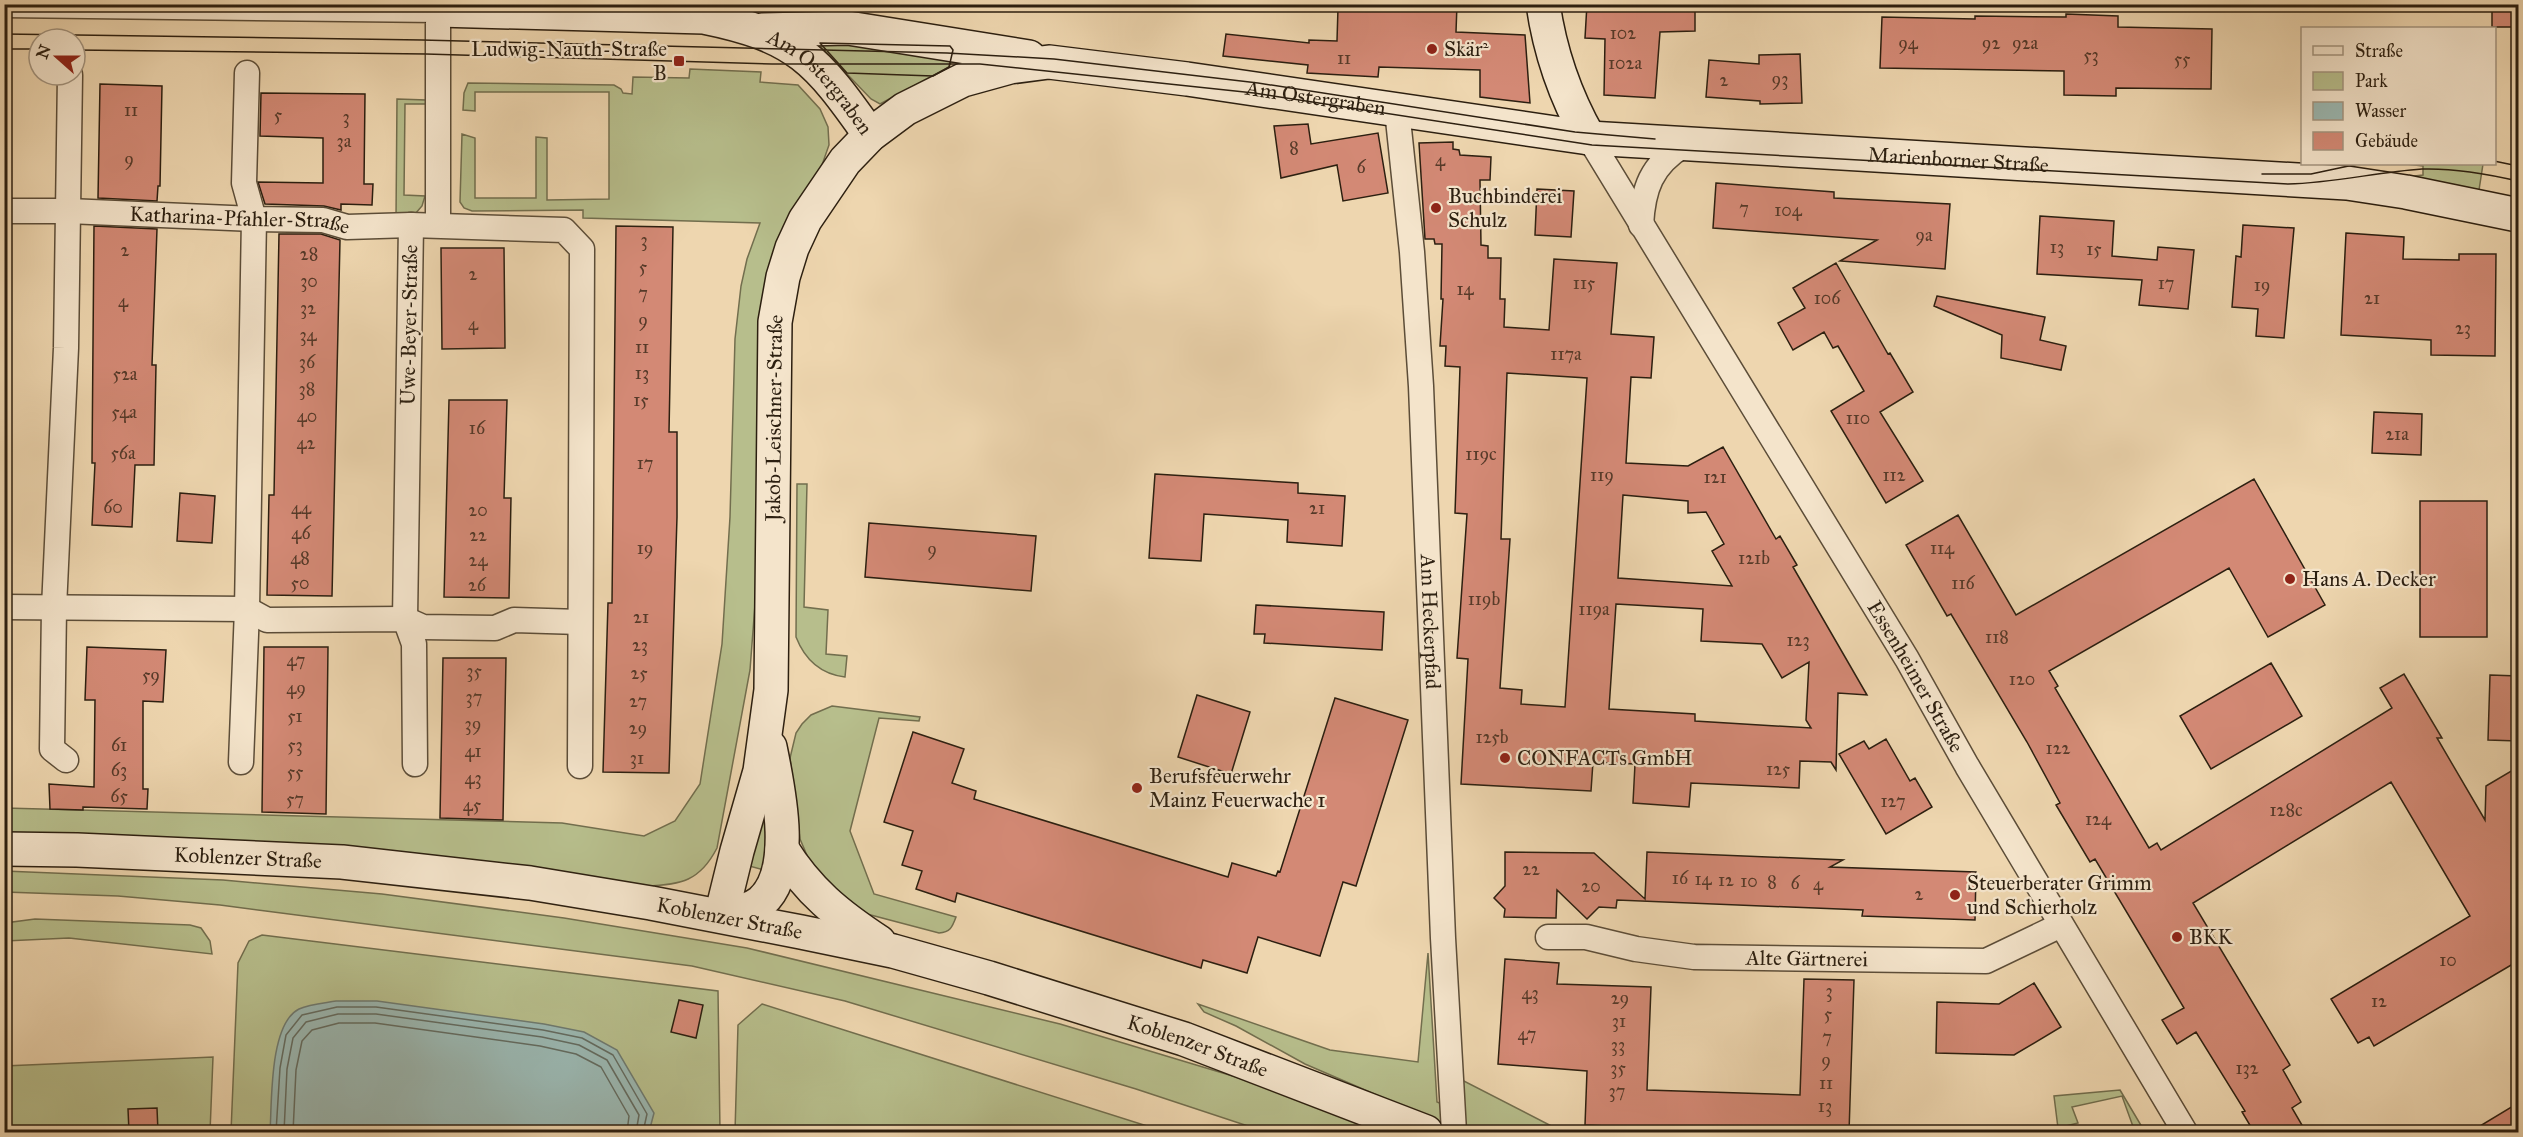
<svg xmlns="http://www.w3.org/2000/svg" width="2523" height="1137" font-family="'IM FELL Great Primer',serif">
<rect width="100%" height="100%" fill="#eed6af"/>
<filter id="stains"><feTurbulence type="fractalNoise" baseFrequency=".00333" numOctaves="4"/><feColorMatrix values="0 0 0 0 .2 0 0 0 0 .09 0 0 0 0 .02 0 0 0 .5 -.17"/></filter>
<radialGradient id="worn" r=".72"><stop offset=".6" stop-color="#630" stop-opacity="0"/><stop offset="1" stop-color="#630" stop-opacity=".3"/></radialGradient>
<path fill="#b7be8c" stroke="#726e4e" stroke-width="1.5" d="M820,40L952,60L949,67L880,104L871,99L821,47Z
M690,69L761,72L760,82L798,85L820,109L828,127L829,145L822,165L790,218L762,315L758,353L761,526L750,670L717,848C700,881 681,885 646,886L5,839V808L562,823L644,836L675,821L700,784L722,644L730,517L735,339L741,286L747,259L760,223L583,218V210L472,211L464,208L460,202L462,134L475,138V198H536V137L547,138V200L609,199V92H475V111L463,110L464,93L468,83L614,85L621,89L623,93L632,94L633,77L689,78Z
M397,99L426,100V104H405L404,195L425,196L422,206L415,214L396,218Z
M2406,164H2483L2479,190L2406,177L2423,175V166Z
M797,484H807L804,607L828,610L826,654L847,656L845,677C820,674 805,660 796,637Z
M832,706L920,717L919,721L879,718L850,831L874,894L956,917C952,928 950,932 939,933L867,914L854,907L812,867L800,839L790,758L796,733L802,724L811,715Z
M769,792L764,870L742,864Z
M4,871L223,880L382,894L564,918L747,948L1060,1024L1236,1077L1321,1107L1385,1132H1266L1136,1089L845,1001L692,966L220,905L118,896L5,892Z
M35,919L190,925L201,928L210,941L212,954L69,938L5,941V923Z
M262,935L718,991L720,1132H231L238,963L249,941Z
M1428,953L1437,1102L1464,1113L1462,1080L1563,1132H1462L1305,1064L1236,1026L1204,1012L1198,1004L1330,1050L1418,1062Z
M762,1004L1166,1132H735L738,1025Z
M213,1057L210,1132H5L4,1066Z
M2120,1090L2145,1132H2135L2122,1096L2072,1107L2078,1123L2058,1128L2054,1096Z"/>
<path fill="#9bb8b2" stroke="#6f7b71" stroke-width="1.5" d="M336,1001H377L544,1024L584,1032L617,1050L654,1113L649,1132H270C272,1103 269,1024 299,1009C310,1004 325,1003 336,1001Z"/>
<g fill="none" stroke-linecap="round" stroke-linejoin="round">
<path stroke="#646c61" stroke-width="1.5" d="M276,1132L280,1068L286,1035L302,1015L337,1007H376L543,1030L582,1038L613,1055L647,1114L643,1132
M284,1132L287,1069L293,1038L306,1022L338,1014H376L542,1037L579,1045L607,1060L639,1115L636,1132
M293,1132L296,1070L302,1041L312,1030L339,1023H375L540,1046L576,1054L601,1067L629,1116L627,1132"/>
</g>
<path fill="#d38975" stroke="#2c1f10" stroke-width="1.5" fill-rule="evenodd" d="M1346,4H1457L1456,32L1525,35L1530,103L1480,97V70L1379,67L1378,77L1307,73L1308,65L1223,56L1226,34L1309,43V40L1337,41L1338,8H1346Z
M1587,4H1644V10H1695V31L1660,32L1655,98L1604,95L1605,39L1585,38Z
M2492,4H2518V27H2492Z
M2066,14L2118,16V27L2212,29L2211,89L2116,88V96L2064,95V71L1880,68L1882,17L1975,19V16L2066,17Z
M1800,54L1802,103L1760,104V101L1706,97L1709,60L1759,64V55Z
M100,84L162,86L160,186H158L157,201L98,198Z
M261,93L365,94L364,184H373L372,205L341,204V210L324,206L265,204L258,182L323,183V138L260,136Z
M1308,124L1311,144L1378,133L1388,193L1343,201L1337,165L1281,178L1274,126Z
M1453,142V149L1459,150L1460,155L1491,157L1490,180H1480L1481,245L1488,246V258H1501L1500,299H1505L1504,327L1549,330L1554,259L1617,263L1611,334L1654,337L1651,378L1631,377L1626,463L1688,466L1723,447L1776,539L1780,536L1797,565L1793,567L1867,695L1838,693L1836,770L1831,762L1800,761L1799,788L1691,783L1689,807L1633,803L1635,764L1593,762L1591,791L1461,784L1468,659L1457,658L1467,514L1455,513L1460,367L1445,366L1446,346H1440L1443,299H1441L1442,244H1435L1434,239H1425L1419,143ZM1507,373L1587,378L1565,707L1521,704L1522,690L1500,688L1510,539H1501ZM1623,495L1688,501V513L1706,512L1724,544L1712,551L1732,586L1618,578ZM1616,604L1703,609L1701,641L1762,644L1782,678L1809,662L1806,720L1811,728L1695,721V714L1609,709Z
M1716,183L1834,192V198L1950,204L1945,269L1840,261L1877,240L1713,228Z
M1537,189L1574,191L1571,237L1535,235Z
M2040,216L2114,221L2112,256L2157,260L2158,247L2194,250L2188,309L2139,305L2142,280L2037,274Z
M2243,225L2294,228L2284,338L2256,336L2258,309L2232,307L2236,256L2241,257Z
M94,226L157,229L152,365H156L154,465H135L132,527L92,525L95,463H92Z
M616,226L673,227L669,432H677V517L669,773L603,772L608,603H612Z
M2346,233L2404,237L2403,259L2459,260V254H2496L2495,356L2431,355V340L2341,335Z
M279,234H321L340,240L332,596L267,595L269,495H274Z
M441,248H504L505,348L442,349Z
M1836,263L1888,354L1890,353L1913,392L1880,412L1923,481L1886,503L1831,411L1864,391L1838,346L1833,348L1824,332L1793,350L1778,323L1805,308L1793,288Z
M1937,296L2045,317L2040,340L2066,346L2061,370L2001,358L2002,335L1934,306Z
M449,400H507L504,498H511L509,598L444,597Z
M2374,412L2422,414L2421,455L2372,453Z
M1155,474L1298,483V493L1345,496L1342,546L1287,542L1288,520L1204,514L1201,561L1149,558Z
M2254,479L2325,605L2268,637L2229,568L2049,671L2058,686L2055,688L2149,848L2157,843L2161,850L2392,708L2380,688L2404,674L2442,738H2437L2485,820L2486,786L2518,767V961L2374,1046L2369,1037L2358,1043L2331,999L2470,916L2391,782L2193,903L2290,1065L2283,1070L2301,1102L2292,1108L2306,1132H2254L2242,1112L2245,1111L2196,1032L2177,1044L2162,1020L2184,1008L2095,859L2090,862L2056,805L2060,803L2027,742L1951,614L1947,616L1906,545L1958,515L2016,615Z
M180,493L215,496L212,543L177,541Z
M2420,501H2487V637H2420Z
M869,523L1036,536L1031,591L865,577Z
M1256,605L1384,612L1382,650L1264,643L1265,634H1254Z
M87,647L166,650L163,702L143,701V789H148L147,809L83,807V810L50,809L49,784L94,787L95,700H85Z
M264,647H328L326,814L262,812Z
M443,658H506L503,820L440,818Z
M2271,663L2302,716L2211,769L2180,716Z
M2490,675L2518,676V741L2488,740Z
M1197,695L1250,712L1231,774L1178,757Z
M1335,698L1408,720L1356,886L1343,882L1320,956L1258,937L1247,973L1203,960L1201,968L957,893L955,902L916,889L922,871L902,865L913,831L884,822L913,732L964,749L952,783L976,791L974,799L1228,877L1232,863L1276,876L1278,871L1280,872Z
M1886,739L1910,781L1915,778L1932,807L1886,834L1839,754L1864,741L1869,749Z
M1505,852L1594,853L1645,899L1647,852L1843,860L1830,867L1976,872L1975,920L1862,916L1863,910L1617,900L1616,908L1599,907L1587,919L1557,890L1556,918L1504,917L1505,909L1494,898L1505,886Z
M1505,959L1559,963L1557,984L1651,987L1647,1090L1800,1095L1804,979L1854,980L1849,1132H1675V1129L1585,1125L1587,1071L1498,1064Z
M2034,983L2061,1027L2014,1055L1936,1053L1937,1002L1999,1004Z
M679,1000L703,1005L696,1038L671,1032Z
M2518,1103V1132H2470Z
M157,1108L158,1132H129L128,1109Z"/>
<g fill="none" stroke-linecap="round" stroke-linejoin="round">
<g stroke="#5c4d38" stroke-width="27">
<g id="street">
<path d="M4,5L438,10V225"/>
<path id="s1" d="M1397,110L1412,252L1421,386L1443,938L1454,1132"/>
<path id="s2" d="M1589,138L1907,659L1967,766L2185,1132"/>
<path id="s3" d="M4,211H68L254,219L323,220L347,227L411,225L564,230L582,249L580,766"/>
<path d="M411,225L405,619L414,644L415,764"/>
<path d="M1641,225C1643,189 1651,165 1684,145"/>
<path d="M4,607L247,609L267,620L405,619L423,627L495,628L514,620L580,622"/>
<path d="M66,760L52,749L54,608L66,348L70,75"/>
<path d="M241,762L247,609L254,219L244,183L247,73"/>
<path id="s4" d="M1548,937H1586L1636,949L1694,957L1986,961L2061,925"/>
</g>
</g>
<g stroke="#2c1f10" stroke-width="36">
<g id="secondary">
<path id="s5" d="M438,4V10L704,17C798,36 817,60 870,135"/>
<path d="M1543,4C1550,53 1565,96 1589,138"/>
<path d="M762,30L848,28L1029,57"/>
<path id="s6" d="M4,849L77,850L342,862L530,883L651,903L801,932L893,951L989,978L1184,1039L1426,1132"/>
<path d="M782,849C808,891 838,915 879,942"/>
<path id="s7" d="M721,916L737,851L760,771L771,690L775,322L783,277L792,248L805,220L845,161L870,135L905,109L963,80L1010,67L1049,62L1187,79L1589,138L2347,183L2406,192L2518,215"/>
<path d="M722,916C735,913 750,911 761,902C797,871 778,787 770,747"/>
</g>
</g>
<use href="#street" stroke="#f4e4cb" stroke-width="24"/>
<use href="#secondary" stroke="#f4e4cb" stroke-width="33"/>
<path stroke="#2c1f10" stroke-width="1.5" d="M4,34L422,40L947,53L1054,59L1258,83L1575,132L1655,139
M820,43L950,46L953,50L949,67L933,76L847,73Z
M4,49H39
M75,50L426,54L772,64H980L1254,93L1592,145L2288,184C2334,183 2377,172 2422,169C2453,168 2488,174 2518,181
M2494,161L2518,166
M2262,174H2311L2358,164"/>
</g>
<g fill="#8f2418" stroke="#f4e4cb" stroke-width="2">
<circle cx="1432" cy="49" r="6"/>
<rect x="673" y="55" width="12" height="12" rx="3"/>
<circle cx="1436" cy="208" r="6"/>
<circle cx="2290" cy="579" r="6"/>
<circle cx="1505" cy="758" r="6"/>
<circle cx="1137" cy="788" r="6"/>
<circle cx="1955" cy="895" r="6"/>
<circle cx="2177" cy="937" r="6"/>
</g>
<g text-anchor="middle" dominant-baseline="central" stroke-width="4.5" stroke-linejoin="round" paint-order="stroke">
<g font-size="18" fill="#563a29">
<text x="1623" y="33">102</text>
<text x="1908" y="43">94</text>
<text x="1991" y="43">92</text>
<text x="2025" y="43">92a</text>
<text x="2091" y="55">53</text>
<text x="1344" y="58">11</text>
<text x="2182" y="59">55</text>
<text x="1625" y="63">102a</text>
<text x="1780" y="79">93</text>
<text x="1724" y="80">2</text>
<text x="131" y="110">11</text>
<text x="278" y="115">5</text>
<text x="346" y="117">3</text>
<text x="344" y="141">3a</text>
<text x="1294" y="148">8</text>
<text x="129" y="159">9</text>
<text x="1440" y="160">4</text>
<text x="1361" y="167">6</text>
<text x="1744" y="208">7</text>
<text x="1788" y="210">104</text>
<text x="1924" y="235">9a</text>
<text x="644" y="240">3</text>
<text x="2057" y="247">13</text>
<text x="2094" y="249">15</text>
<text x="125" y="250">2</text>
<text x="309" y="254">28</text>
<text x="643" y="267">5</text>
<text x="473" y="274">2</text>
<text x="309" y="281">30</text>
<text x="1584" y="283">115</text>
<text x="2166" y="283">17</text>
<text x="2262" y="285">19</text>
<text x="1465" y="289">14</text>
<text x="643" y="293">7</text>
<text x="1827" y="298">106</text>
<text x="2372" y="298">21</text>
<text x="123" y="301">4</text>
<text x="308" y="308">32</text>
<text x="643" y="320">9</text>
<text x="473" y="324">4</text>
<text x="2463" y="328">23</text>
<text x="308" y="335">34</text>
<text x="642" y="347">11</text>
<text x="1566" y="354">117a</text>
<text x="307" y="362">36</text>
<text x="642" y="373">13</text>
<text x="125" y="374">52a</text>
<text x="307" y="389">38</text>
<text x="641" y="400">15</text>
<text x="124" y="412">54a</text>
<text x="307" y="416">40</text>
<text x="1858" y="418">110</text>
<text x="477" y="428">16</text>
<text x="2397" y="434">21a</text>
<text x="306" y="443">42</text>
<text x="123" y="453">56a</text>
<text x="1481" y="454">119c</text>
<text x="645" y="463">17</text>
<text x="1602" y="475">119</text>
<text x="1894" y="475">112</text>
<text x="1715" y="477">121</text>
<text x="113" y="507">60</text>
<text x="301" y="508">44</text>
<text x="1317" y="508">21</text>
<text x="478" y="510">20</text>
<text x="301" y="533">46</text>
<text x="478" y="535">22</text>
<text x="645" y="548">19</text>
<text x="1942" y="548">114</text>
<text x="932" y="549">9</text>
<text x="300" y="558">48</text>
<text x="1754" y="558">121b</text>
<text x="478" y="560">24</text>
<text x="300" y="583">50</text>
<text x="1963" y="583">116</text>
<text x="477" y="585">26</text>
<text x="1484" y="599">119b</text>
<text x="1594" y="609">119a</text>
<text x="641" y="617">21</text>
<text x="1997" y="637">118</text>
<text x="1798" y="640">123</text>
<text x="640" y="645">23</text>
<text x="296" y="660">47</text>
<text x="474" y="671">35</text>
<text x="639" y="673">25</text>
<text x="151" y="675">59</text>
<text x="2022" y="679">120</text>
<text x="296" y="688">49</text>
<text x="474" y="697">37</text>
<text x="638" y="701">27</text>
<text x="295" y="716">51</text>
<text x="473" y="724">39</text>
<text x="638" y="728">29</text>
<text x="1492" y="737">125b</text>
<text x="119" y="745">61</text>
<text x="295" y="745">53</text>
<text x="2058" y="748">122</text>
<text x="473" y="751">41</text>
<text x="637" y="758">31</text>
<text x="1778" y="769">125</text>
<text x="119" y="770">63</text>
<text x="295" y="772">55</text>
<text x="473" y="778">43</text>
<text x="119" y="796">65</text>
<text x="295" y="799">57</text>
<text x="1893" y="801">127</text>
<text x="472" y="805">45</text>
<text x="2286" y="810">128c</text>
<text x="2098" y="819">124</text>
<text x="1531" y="869">22</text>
<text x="1680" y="878">16</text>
<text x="1703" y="879">14</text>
<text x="1726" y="880">12</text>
<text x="1749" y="881">10</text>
<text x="1772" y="882">8</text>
<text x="1795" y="883">6</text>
<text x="1818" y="884">4</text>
<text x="1591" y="886">20</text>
<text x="1919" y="894">2</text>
<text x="2448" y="960">10</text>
<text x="1829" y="991">3</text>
<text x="1530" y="993">43</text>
<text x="1620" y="998">29</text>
<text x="2379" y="1001">12</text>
<text x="1828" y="1014">5</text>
<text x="1619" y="1021">31</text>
<text x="1527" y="1034">47</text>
<text x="1827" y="1037">7</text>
<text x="1618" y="1045">33</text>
<text x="1826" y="1060">9</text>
<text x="1618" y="1068">35</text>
<text x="2247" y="1068">132</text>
<text x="1826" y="1083">11</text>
<text x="1617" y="1091">37</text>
<text x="1825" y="1106">13</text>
</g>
<g font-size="21" fill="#2c1f10" stroke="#f4e4cb" text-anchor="start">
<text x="667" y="49" text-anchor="end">Ludwig-Nauth-Straße<tspan x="667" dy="24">B</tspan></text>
<text x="1444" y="49">Skär²</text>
<text x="1448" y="196">Buchbinderei<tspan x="1448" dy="24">Schulz</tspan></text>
<text x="2302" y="579">Hans A. Decker</text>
<text x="1517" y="758">CONFACTs GmbH</text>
<text x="1149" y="776">Berufsfeuerwehr<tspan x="1149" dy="24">Mainz Feuerwache 1</tspan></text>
<text x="1967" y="883">Steuerberater Grimm<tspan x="1967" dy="24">und Schierholz</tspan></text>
<text x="2189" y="937">BKK</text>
</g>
<g font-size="21" fill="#2c1f10" stroke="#f4e4cb">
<text stroke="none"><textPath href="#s5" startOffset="410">Am Ostergraben</textPath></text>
<text stroke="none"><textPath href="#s7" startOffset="1280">Am Ostergraben</textPath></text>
<text stroke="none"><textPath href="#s7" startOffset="1926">Marienborner Straße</textPath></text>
<text stroke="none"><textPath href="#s3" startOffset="236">Katharina-Pfahler-Straße</textPath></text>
<text transform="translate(409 325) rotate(-89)">Uwe-Beyer-Straße</text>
<text stroke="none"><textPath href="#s7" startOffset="504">Jakob-Leischner-Straße</textPath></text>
<text stroke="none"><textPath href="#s1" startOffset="513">Am Heckerpfad</textPath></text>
<text stroke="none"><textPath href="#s2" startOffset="630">Essenheimer Straße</textPath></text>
<text stroke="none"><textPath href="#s6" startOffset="244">Koblenzer Straße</textPath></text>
<text stroke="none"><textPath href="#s6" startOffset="730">Koblenzer Straße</textPath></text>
<text stroke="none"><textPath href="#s4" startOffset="261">Alte Gärtnerei</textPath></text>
<text stroke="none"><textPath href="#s6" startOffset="1216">Koblenzer Straße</textPath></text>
</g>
</g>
<rect width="2523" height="1137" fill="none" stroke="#eed6af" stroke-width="24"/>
<rect x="6" y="6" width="2511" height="1125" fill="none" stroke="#2c1f10" stroke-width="3"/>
<rect x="12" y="12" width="2499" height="1113" fill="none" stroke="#2c1f10" stroke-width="1.5"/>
<rect x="2301" y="27" width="195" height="138" fill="#f4e4cb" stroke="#a49580" stroke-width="1.5"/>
<rect x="2313" y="46" width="30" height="9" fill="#f4e4cb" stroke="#a49580" stroke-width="1.5"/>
<text x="2355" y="57" font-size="18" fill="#2c1f10">Straße</text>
<rect x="2313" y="72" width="30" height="18" fill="#b7be8c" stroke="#a49580" stroke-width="1.5"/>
<text x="2355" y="87" font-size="18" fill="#2c1f10">Park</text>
<rect x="2313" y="102" width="30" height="18" fill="#9bb8b2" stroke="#a49580" stroke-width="1.5"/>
<text x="2355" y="117" font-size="18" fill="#2c1f10">Wasser</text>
<rect x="2313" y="132" width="30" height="18" fill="#d38975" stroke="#a49580" stroke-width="1.5"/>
<text x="2355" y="147" font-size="18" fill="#2c1f10">Gebäude</text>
<g transform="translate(57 57) rotate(291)"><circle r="28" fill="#f4e4cb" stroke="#a49580" stroke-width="1.5"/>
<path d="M0-4.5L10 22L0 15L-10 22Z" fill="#8f2418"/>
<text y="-9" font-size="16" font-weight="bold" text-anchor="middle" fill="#2c1f10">N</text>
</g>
<rect width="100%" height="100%" filter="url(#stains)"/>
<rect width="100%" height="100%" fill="url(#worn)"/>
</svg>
